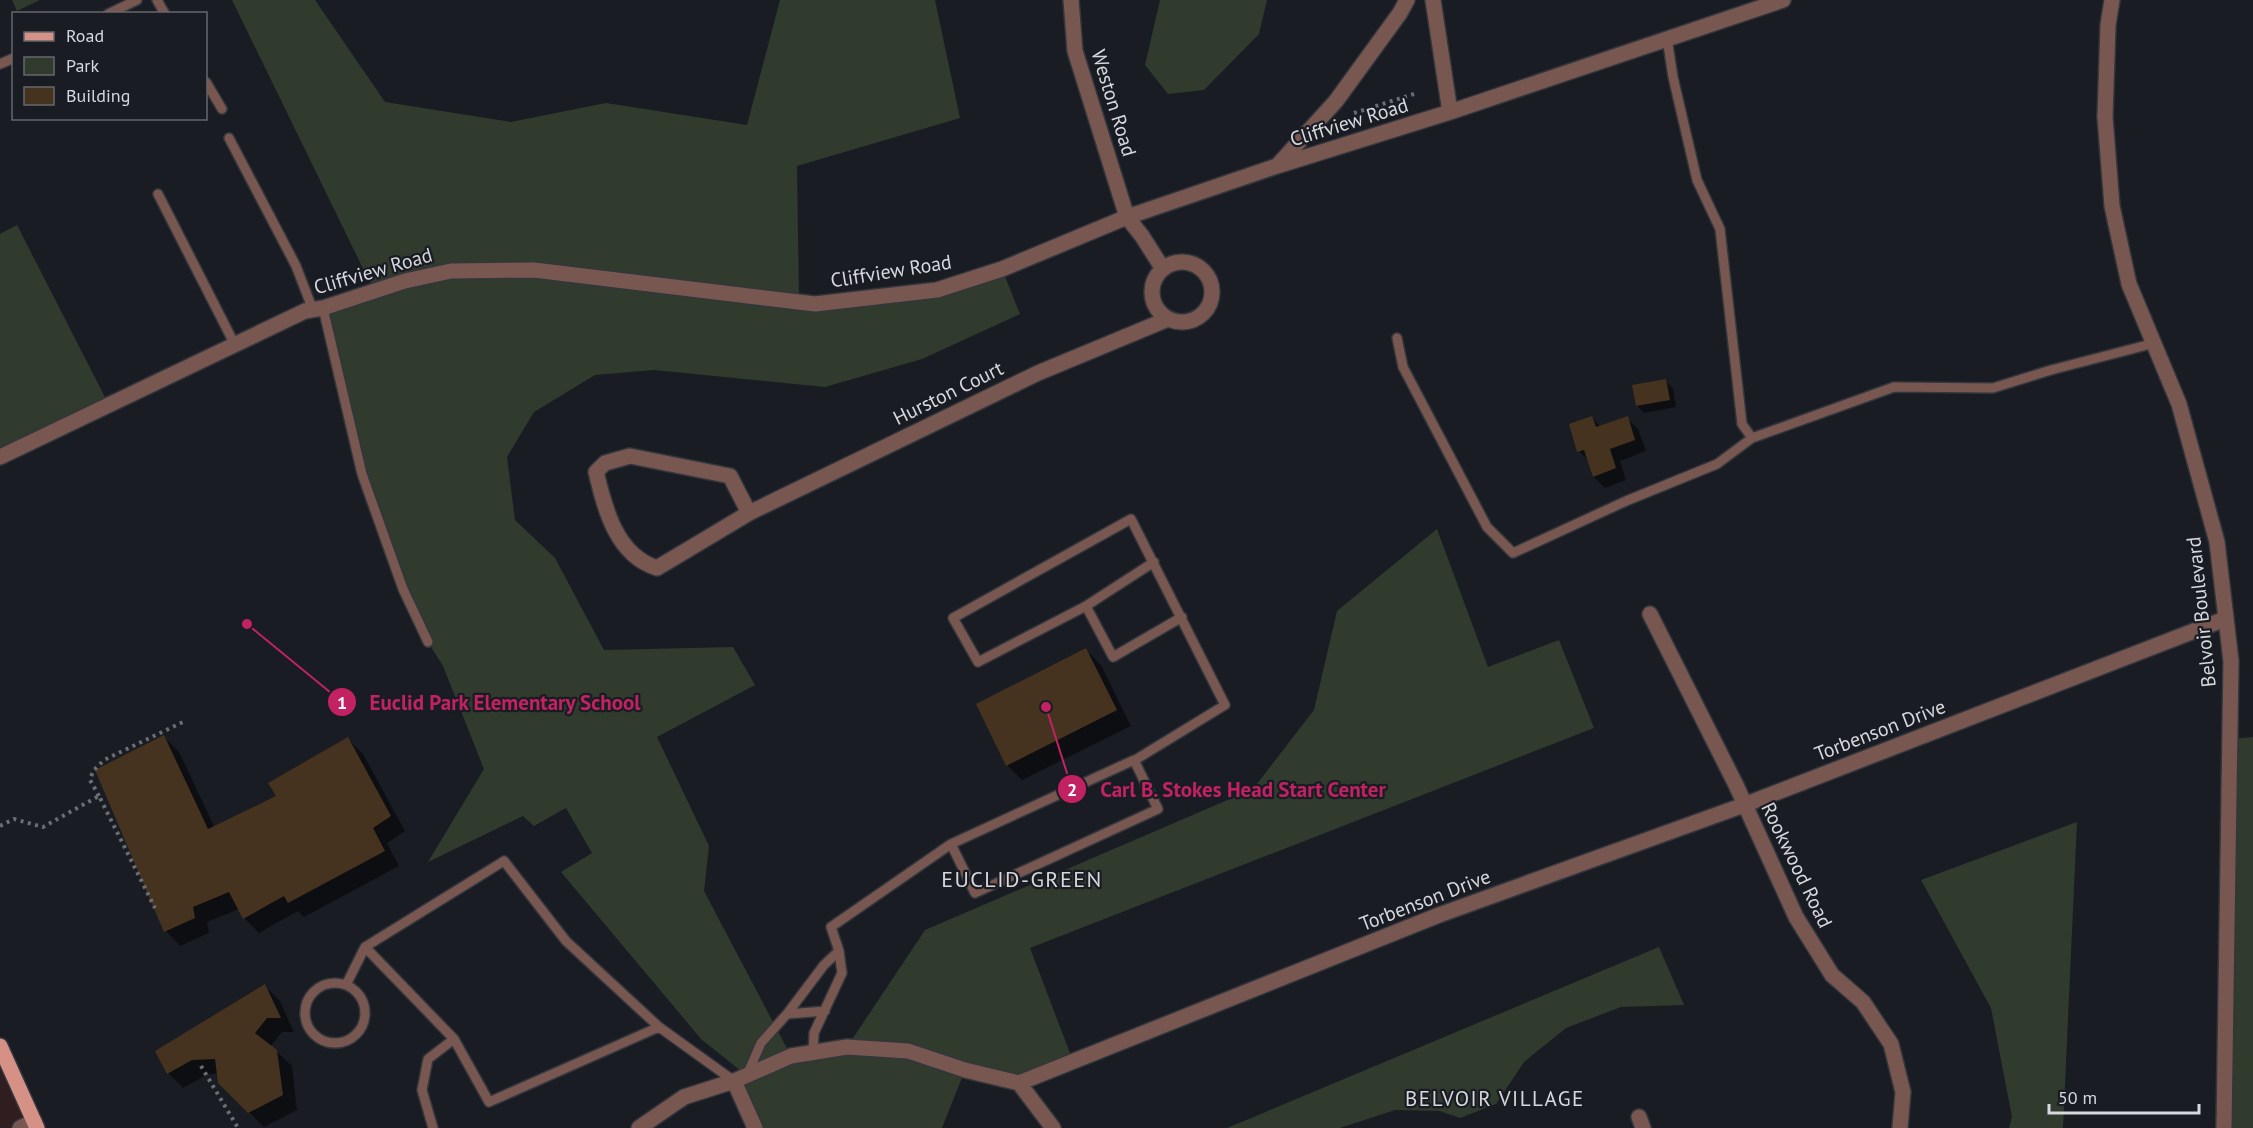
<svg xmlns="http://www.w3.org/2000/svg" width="2253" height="1128" font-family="'PT Sans',sans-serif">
<rect width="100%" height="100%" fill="#191c23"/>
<path fill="#301d1f" d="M0,1050L37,1128H0Z"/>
<path fill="#303b2e" d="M12,0H40L17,11Z
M232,0H315L385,102L511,122L606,103L747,125L780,0H935L960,118L797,166L799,302L937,290L1002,269L1020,314L922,359L825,387L654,370L595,375L534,412L507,457L515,520L555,558L604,650L733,647L755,685L657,737L709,846L704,891L791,1056L847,1047L925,930L1253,789L1314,710L1337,611L1437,529L1488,667L1559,640L1594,728L1030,948L1073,1061L1019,1083L965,1070L942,1128H755L734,1081L746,1075L701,1039L561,872L592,853L566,808L534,826L523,816L428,862L484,769L443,666L428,642L362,474L323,308L374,291Z
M1160,0H1267L1259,34L1204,90L1168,94L1145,65Z
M17,225L109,405L0,457V234Z
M2253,737V1128H2224L2230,739Z
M2077,822L2063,1128H2009L2012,1117L1991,1008L1921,880Z
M1659,947L1684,1005L1621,1007L1566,1028L1524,1062L1496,1104L1460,1118L1440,1111L1395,1110L1340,1128H1227Z"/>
<path fill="#0007" d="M1665,381L1673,388L1676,407L1644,413L1637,406Z
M1592,418L1601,427L1627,418L1638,429L1646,451L1620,461L1626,480L1605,488L1594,477L1589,461L1579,451Z
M1086,650L1101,665L1131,726L1022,780L1007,765Z
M164,737L179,752L215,828L278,797L348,739L363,754L405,831L387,843L399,866L304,917L298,911L259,933L244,918L239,909L207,922L209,933L180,946L166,931Z
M265,986L280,1001L294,1032H282L271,1046L292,1066L297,1110L264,1127L219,1082L218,1074H208L183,1088L168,1073Z"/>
<path fill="#45331f" d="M1666,379L1670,400L1636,406L1632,385Z
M1592,416L1596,427L1628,416L1635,440L1610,449L1616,468L1593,477L1584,450L1577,452L1569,424Z
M1086,648L1117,710L1006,766L976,704Z
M164,735L208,829L276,796L268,783L348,737L391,816L373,828L385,851L288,903L284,896L243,919L229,892L193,907L195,918L164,932L95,770Z
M265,984L281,1018H267L255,1033L277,1050L283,1095L248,1113L218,1083L215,1059L192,1060L167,1074L155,1051Z"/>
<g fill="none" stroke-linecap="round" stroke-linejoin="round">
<g stroke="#33363d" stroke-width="12">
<path id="service" d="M157,0L165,14
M108,14L137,0
M1667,38L1673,77L1697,180L1720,229L1742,424L1752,438L1894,387L1993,388L2051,370L2155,343
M0,64L14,58
M206,82L222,109
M229,138L296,266L313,310
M158,194L235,345
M323,308L362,474L403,589L428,642
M1397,338L1403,367L1487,527L1513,553L1626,501L1717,464L1752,438
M1086,606L1154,562
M1135,760L1225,705L1131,519L953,618L978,662L1086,606L1113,657L1182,617
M305 1013a30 30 0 1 1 60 0a30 30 0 1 1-60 0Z
M346,985L365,947
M787,1014L825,1011
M659,1027L566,941L504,861L365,947L454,1039L489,1102L659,1027L734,1081
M813,1052L814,1033L842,973L839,951L831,927L951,844L1134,760L1158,809L975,893L951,844
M747,1075L761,1043L787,1014L824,965L839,951
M433,1128L422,1090L428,1059L454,1039"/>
</g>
<g stroke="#33363d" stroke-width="18">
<path id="minor" d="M1071,0L1075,51L1127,217L1142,236L1163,269
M1433,0L1450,112
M1277,166L1336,101L1400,13L1407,0
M1152 292a30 30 0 1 1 60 0a30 30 0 1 1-60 0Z
M0,457L305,311L323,308L405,281L451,271L534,270L815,304L937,290L1002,269L1127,217L1277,166L1450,112L1783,0
M749,513L730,476L630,456L605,463L596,472C605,509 616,555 657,568L749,513L1038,373L1168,319
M1650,614L1736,785L1796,917L1832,975L1863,1002L1891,1044L1903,1092L1900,1128
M734,1081L755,1128
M1019,1083L1053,1128
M1639,1117L1643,1128
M20,1128L34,1121
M639,1128L684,1097L734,1081L791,1056L847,1047L908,1051L965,1070L1019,1083L1439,915L1744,805L2225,619"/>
</g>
<g stroke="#33363d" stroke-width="18">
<path id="tertiary" d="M2112,0L2108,25L2105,117L2112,206L2129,284L2179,404L2217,542L2231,661L2224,1128"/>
</g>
<g stroke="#33363d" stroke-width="18">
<path id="primary" d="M0,1046L37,1128"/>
</g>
<path stroke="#6c6e74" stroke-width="4" stroke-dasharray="3 4.5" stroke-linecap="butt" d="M1354,113L1414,94
M99,796L90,780L93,771L104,760L183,722
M0,826L14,819L43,827L99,796L155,908
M201,1066L238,1128"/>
<use href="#service" stroke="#785751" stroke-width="9"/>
<use href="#minor" stroke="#785751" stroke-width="15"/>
<use href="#tertiary" stroke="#785751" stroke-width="15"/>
<use href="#primary" stroke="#d69186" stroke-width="15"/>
</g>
<g text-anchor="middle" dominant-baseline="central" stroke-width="4.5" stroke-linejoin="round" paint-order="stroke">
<g font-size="20" fill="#d6d8dd" stroke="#191c23">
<text transform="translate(1114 103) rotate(73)">Weston Road</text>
<text transform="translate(1349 122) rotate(-17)">Cliffview Road</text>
<text transform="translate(373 271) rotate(-16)">Cliffview Road</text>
<text transform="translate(891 271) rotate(-9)">Cliffview Road</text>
<text transform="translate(948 393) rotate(-26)">Hurston Court</text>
<text transform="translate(2201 612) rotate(-96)">Belvoir Boulevard</text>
<text transform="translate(1880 730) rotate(-21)">Torbenson Drive</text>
<text transform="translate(1797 865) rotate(64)">Rookwood Road</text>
<text transform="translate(1425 900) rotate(-21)">Torbenson Drive</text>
</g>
<g font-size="21" letter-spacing="1.5" fill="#d6d8dd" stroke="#191c23">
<text x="1495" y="1098">BELVOIR VILLAGE</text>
</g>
<g font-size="22" letter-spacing="1.5" fill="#d6d8dd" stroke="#191c23">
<text x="1022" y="879">EUCLID-GREEN</text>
</g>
</g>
<path fill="none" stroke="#c32262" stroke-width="2" d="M247 624L342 702M1046 707L1072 789"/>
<g fill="#c32262" stroke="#191c23" stroke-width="2">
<circle cx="247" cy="624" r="6"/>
<circle cx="1046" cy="707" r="6"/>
<circle cx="342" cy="702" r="15"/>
<circle cx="1072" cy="789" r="15"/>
</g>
<g font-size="18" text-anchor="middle" font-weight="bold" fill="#fff">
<text x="342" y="709">1</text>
<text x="1072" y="796">2</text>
</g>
<g font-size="21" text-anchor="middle" font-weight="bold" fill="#c32262" stroke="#191c23" stroke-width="4.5" stroke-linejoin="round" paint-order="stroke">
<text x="505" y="710">Euclid Park Elementary School</text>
<text x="1243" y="797">Carl B. Stokes Head Start Center</text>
</g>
<rect x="12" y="12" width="195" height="108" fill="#191c23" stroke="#65676d" stroke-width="1.5"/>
<rect x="24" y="32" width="30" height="9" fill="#d69186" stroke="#65676d" stroke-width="1.5"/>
<text x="66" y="42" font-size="18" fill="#d6d8dd">Road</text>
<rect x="24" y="57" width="30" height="18" fill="#303b2e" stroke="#65676d" stroke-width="1.5"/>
<text x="66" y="72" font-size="18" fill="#d6d8dd">Park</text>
<rect x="24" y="87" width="30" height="18" fill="#45331f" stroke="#65676d" stroke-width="1.5"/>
<text x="66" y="102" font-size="18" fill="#d6d8dd">Building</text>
<path d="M2049 1104v9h150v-9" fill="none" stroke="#d6d8dd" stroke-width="3"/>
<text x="2058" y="1104" font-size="18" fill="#d6d8dd" stroke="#191c23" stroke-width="4.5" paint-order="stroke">50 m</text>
</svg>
